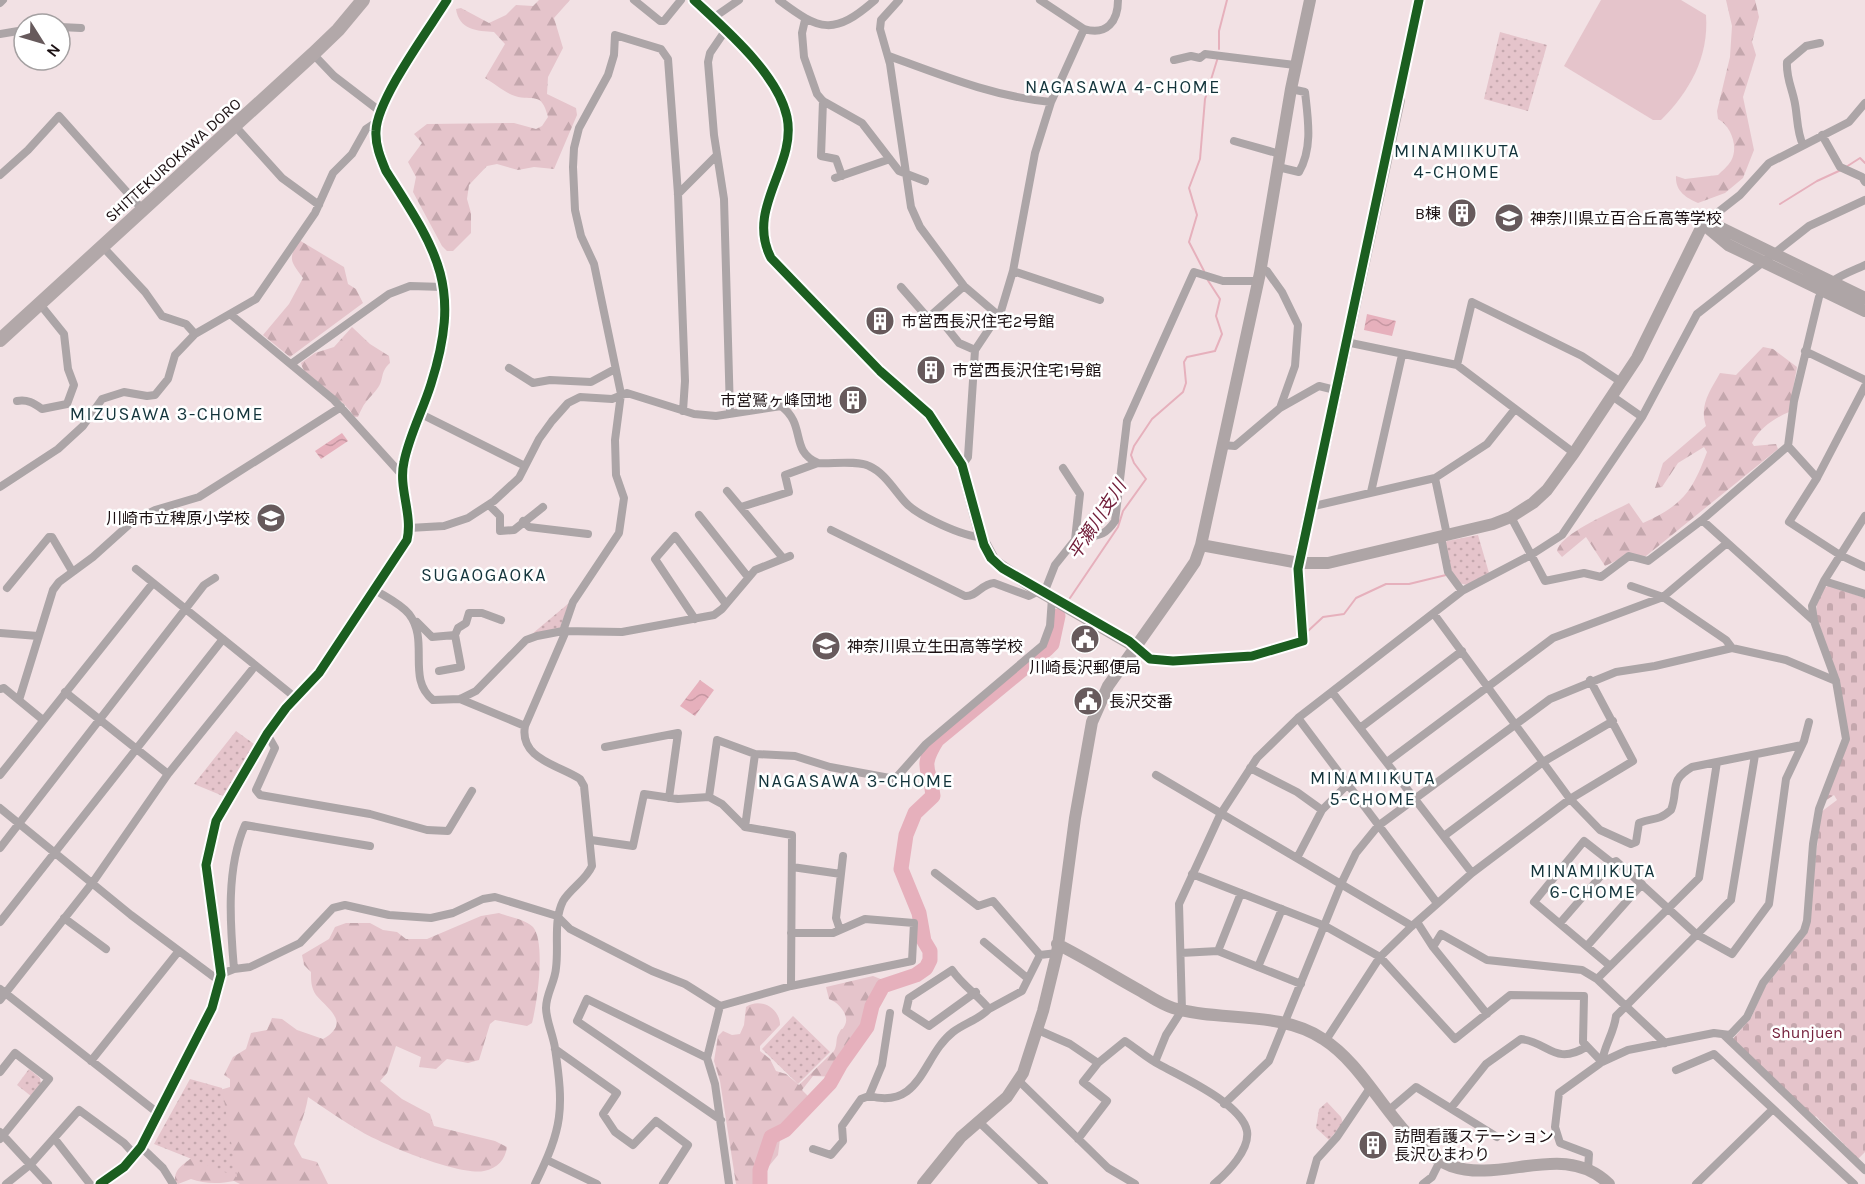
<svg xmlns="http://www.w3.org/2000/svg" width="1865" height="1184" font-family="Karla,'Noto Sans JP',sans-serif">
<defs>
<pattern id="forest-firs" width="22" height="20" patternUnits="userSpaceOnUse" patternTransform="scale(1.5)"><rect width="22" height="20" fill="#e5c4cb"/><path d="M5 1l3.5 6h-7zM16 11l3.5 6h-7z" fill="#c4a7ad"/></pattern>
<pattern id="cemetery-stones" width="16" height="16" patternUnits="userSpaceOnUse" patternTransform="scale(1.5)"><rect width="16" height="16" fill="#e5c4cb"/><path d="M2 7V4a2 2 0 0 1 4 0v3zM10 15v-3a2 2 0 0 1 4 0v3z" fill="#c4a7ad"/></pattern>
<pattern id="park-dots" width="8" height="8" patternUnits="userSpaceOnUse" patternTransform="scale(1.5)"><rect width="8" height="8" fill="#e5c4cb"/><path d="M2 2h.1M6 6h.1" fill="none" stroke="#c4a7ad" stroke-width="1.8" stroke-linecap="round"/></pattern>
<pattern id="water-waves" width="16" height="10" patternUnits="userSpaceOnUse" patternTransform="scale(1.5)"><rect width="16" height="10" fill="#e6b0bc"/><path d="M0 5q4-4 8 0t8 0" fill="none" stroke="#c596a1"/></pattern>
</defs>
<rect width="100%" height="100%" fill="#f2e1e4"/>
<path fill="#e5c4cb" d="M1601,0H1681L1706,15C1709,57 1690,91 1661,120H1653L1564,66Z"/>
<path fill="url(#forest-firs)" d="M539,0H570L554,18L563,48L548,77L547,94L576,108L577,115L554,169L534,167L518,170L497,164L487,166L469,185L467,199L471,213V233L453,251H447L442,246L413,192L416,177L408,162L422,143L414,134L427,124L514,123L536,129L542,126L548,117C541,90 533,102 515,96C505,93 494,83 485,78L505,44L494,32C477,31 459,30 456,9L461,8L489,23L506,15L516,5L533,6Z
M1726,0H1755L1759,17L1752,42L1756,55L1743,97L1754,150L1743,178L1725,193L1698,203C1686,198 1675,191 1676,176L1685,179L1718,175C1722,171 1728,166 1731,161C1739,147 1731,126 1718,119L1717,111L1730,57L1732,26Z
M299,240L344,267L348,284L356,289L363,303L290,357L263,335L289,304L303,278C290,260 288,260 299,240Z
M352,327L370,344L389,356L390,363C379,373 385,379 377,389C366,403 366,399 358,417H354C344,395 305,384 301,363L315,353L334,347Z
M1763,347L1773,349L1797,367L1789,412C1773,419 1760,428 1752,443L1754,446L1776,444L1778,449L1646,556L1628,555L1605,566L1586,537L1562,557L1557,551C1560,534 1612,512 1629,503L1643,523C1683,505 1692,492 1707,452L1704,447L1678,463L1662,487L1655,488L1663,463L1706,426C1699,405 1710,391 1720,373L1736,375Z
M499,913C509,917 525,919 533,927C546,942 537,1005 532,1023L527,1026L495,1020L490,1024L479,1060L468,1063L447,1059L436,1069L419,1067L421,1057L396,1046L387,1073L380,1081L402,1099L430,1114L434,1126L495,1141L507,1147C505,1160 498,1168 484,1171C460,1176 384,1145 362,1132C344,1122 326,1109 308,1097C305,1116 299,1126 294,1144L302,1158L317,1162L328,1184H240L234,1181C220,1184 204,1184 191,1179L178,1184L175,1181C174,1165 190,1163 196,1152C206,1134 212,1110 220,1090L230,1087V1079L224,1075L233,1057L246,1049L251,1033L267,1030L272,1018L282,1019L297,1030L323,1039C351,1023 329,1010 316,995C311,988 311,980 311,972L304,965L302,955L329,939L335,927L346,923H370L383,930L397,932L406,939H427L481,916Z
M873,976L883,980L887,991L878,1001L864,1039L850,1056L839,1077L813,1076L802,1090L808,1096L807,1102L786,1127L780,1139L778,1155L765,1171L766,1184H736L720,1081L714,1061L718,1036L723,1031L732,1035L740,1034L744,1025L746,1007C760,997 780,1008 780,1025L760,1046V1051L770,1059L776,1071L786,1074L799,1085L834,1051C838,1044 835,1039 839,1033C843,1025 841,1033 845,1025C850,1015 838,1002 829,999L826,987Z"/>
<path fill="url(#cemetery-stones)" d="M1829,586L1865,598V1152L1855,1162L1847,1147L1816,1116L1814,1118L1732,1040L1751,1018L1765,987L1807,933L1821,812L1837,800L1834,795L1825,801L1848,740L1816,615L1817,604L1825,587Z"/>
<path fill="url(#park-dots)" d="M1500,32L1547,45L1528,111L1484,99Z
M1478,535L1489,573L1467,585L1459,583L1451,571L1445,544L1447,541Z
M569,603L560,628L532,634Z
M236,731L254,744L223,796L194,784Z
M793,1016L830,1052L798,1084L762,1049Z
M29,1069L40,1078L41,1083L31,1096L17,1085Z
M190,1079L222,1088L237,1177L154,1144Z
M1327,1102L1341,1117L1343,1123L1329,1140L1316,1128L1319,1109Z"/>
<path fill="url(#water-waves)" d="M1367,314L1396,321L1392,336L1364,330Z
M342,433L348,441L321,459L315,451Z
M700,680L714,690L695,716L680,706Z"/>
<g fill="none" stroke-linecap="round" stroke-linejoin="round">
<path stroke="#e6b0bc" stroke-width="2" d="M1219,49V31L1227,0
M1846,167L1860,158L1865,163
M1780,204L1817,181L1841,170
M1204,271L1189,242L1197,215L1189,188L1200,159L1205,99L1218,57
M1070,598L1118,527L1123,511L1146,479L1134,463L1131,455L1134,446L1152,419L1183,392L1186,383L1184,362L1187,357L1215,351L1222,334L1216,316L1220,299L1207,279
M1058,616L1061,610
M1308,631L1323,617L1344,614L1356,598L1386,584H1409L1446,575"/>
<path stroke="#e6b0bc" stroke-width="15" d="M760,1184V1170L771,1137L785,1130L830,1083L840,1065L867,1027L872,1006L883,986L916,975L926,968L930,960V951L924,941L919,913L901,869L906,835L915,813L933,796C931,768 918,770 937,740L1047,649L1052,644L1058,616"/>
<path stroke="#aca5a7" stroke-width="8" d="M634,0L660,21H664L681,0
M779,0C820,31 834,36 875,0
M899,0L881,20L880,29L890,64L911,207L920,227L964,286L998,315
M1040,0L1084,29C1107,36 1118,21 1118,0
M0,3L3,0
M713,18L739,0
M805,20L802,33L804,57L817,94L823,101L862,123L899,171L925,181
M60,27L81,28
M725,31L710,53L708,62L714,135L724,199L730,412
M0,34L24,30
M313,54L334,76L381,112
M889,56C941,75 995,97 1051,102
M1174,60L1191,56L1200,58L1205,54L1295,65
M1399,100L1419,0
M823,101L821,156L836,159L842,176
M235,126L282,178L319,205
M1822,135L1840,167L1862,177L1865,182
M1234,141L1280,154
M1803,145C1796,130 1798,115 1794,99C1791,86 1786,76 1787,62L1806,46L1820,43
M1278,167L1299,172C1313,148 1308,119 1305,92L1291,89
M0,175L28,150L59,116L142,209
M835,178L890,159
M678,194L717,155
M1703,224L1740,195L1769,163L1849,122L1865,103
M102,246L145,292L162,316L186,324L195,334
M1013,271L1100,300
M901,287L928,318L964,286
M935,313L959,343L975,350
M230,314L334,400L402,475
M1346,342L1457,365L1574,453
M1805,351L1865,380
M291,364L389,294L410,286L444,287
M1457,365L1472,302L1582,356L1621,382
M509,368L533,383L550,380L591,382L615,369
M1865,386L1817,478L1789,522L1840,555L1865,567
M1612,396L1642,417
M17,401C27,399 34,403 42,409L67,404L74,385L68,369L64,334L39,303
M1280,408L1319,386L1335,390
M421,414L525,466
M1222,445L1235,446L1280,408L1295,366L1298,325L1282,292L1267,271L1261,268
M1788,446L1817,478
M962,465L968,457L975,350L1001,311L1013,271L1035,153L1051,102L1084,29
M1063,468L1080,494L1075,540
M1435,478L1447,535
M0,487L58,449L83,426L102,399L124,392L147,396L155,395L168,379L175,355L195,334L256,299L315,213L333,173L352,154L366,129L378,121
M727,491L783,558
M1371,492L1402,355
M489,505L500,516V531L514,530L543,507
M741,507L789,492L785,475L818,463
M1310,507L1435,478L1487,444L1515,409
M699,515L748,577
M1511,517L1545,581L1584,573L1601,577L1629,556L1648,561L1702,520L1788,446L1794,401L1819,297C1827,279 1848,273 1865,265
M1702,520L1814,621
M523,521L529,527L588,534
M409,528L444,526L468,518L494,501L519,478L539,439L552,421L568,403L580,397L612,399L627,393L694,414L716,416L781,406C807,425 789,451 818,463C832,464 857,460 869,466C885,473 894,490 906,503C918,516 964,537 981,537
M831,530L965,596C977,597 981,584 994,583L1029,596L1039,591
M1441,537L1448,572L1462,591
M136,569L296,698
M1824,581L1865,594
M1631,586L1663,597L1726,640L1732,648L1786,660L1836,681
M7,588L49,537H52L72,571
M375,590C386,597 401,604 409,614C430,641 406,679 433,700L460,699L476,691L526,640L537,636L563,631L622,632L714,615L722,609L755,570L790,556
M1044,593L1055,565L1075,540C1095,533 1101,541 1115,521L1127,421L1194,272L1223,281H1258
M1434,614L1570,799L1600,830L1631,844L1636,842L1639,823C1654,817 1657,822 1671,810C1679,790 1668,781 1692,767L1802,745
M695,619L655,559L675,536L726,604
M417,622L432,637L455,635L458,628L466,623L469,613H482L501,620
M563,631L573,602L619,533L624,498L616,475L615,440L621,394L594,264L581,236L575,210L573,167L574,148L579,128L608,75L614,55L615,35L661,49L668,59L678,194L685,381L683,411
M0,633L38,636
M1134,646L1150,659L1173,661L1252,656L1303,641L1299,563
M439,671L461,667L455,635
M0,689L4,688L43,720
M65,692L168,774
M1332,692L1472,873
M460,699L525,726C519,759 559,765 580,779L584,786L592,866C586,880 571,888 563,901C553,921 559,946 556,968C555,982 546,994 546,1008C546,1020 553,1035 555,1048C564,1110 563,1127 535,1184
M19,700L53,590L59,582L93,557L133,521L155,510L199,497L341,407
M1298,718L1437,903
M525,726L566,631
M1360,728L1462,651
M267,734L275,748L256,790L260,795L370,814L427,830L448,831L472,791
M605,747L678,733L669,798
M1387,762L1553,638L1663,597L1727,543
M1250,768L1297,792L1322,810
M0,775L153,583
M1156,775L1412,926
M709,797L717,740L755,754L795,756L830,767L895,779L926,744L1043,645L1050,626L1052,598
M0,808L131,915L214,977L234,969L250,967L300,943L333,908L345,905L389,915L431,918L453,913L483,899L495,897L557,916L570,929L652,971L685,984L720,1006L791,986L912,961L914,923L865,919L833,933H791
M745,827L755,754
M1444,836L1543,762L1613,721
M591,840L633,846L644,794L678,799L709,797L722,804L745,827L792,835L791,986
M0,848L204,585L215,578
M1297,858L1322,810L1348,784
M792,867L841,874
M935,873L978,906L993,901L1040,955L1057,953
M1192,874L1325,926L1380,957L1455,1039L1510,995L1584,996L1583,1042L1602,1062
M64,918L106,949
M0,922L223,639
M1417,922L1433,947L1487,1014
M1560,923L1612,863
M840,930L836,918L843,856
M984,942L1026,977
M1587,946L1642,884
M1433,947L1441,934L1487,960L1582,970L1597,979L1665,1043
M1218,951L1241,893
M1181,953L1218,951L1301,984
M1610,966L1534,902L1584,841L1612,863L1616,861L1696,934L1732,954L1769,904L1786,779L1804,741L1809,722
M1258,967L1282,909
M234,969C230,923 226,868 245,825L370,846
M1597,979L1699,878L1717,762
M0,989L159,1114
M976,992L929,1026L906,1011L909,998L952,970C962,985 978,995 989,1009L1022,991L1040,955
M0,1000L93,882L168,774L255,666
M720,1006L707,1058L715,1084L729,1184
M1038,1030L1070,1044L1098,1063L1125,1041C1137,1049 1148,1059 1160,1065C1182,1077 1242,1104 1247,1131C1250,1150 1227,1173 1214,1184
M1724,1035L1865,1170
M1326,1040L1380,957L1412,926L1472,873L1570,799L1633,761L1590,680
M555,1049L617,1093L603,1114L615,1132L633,1145L656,1121L688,1145L663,1184
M707,1058L587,999L577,1021L721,1120
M91,1061L178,952
M1155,1062L1166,1035L1182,1010L1179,904L1220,815L1257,758L1298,718L1462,591L1531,555L1562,535L1642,417L1697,314L1809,226L1865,200
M1602,1062C1604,1046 1614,1033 1616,1016L1731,900L1755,755
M1676,1070L1714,1054L1854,1184
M0,1072L15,1053L49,1079L0,1139
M1019,1081L1108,1168L1135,1184
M869,1096C922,1110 922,1056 953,1032C965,1023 978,1020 989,1009
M1224,1104L1269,1061L1341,884L1356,853L1378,826L1550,699L1616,672L1655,666L1732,648
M1451,1108L1486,1064L1521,1039C1548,1042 1555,1066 1586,1047
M1389,1110L1416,1087L1497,1137
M978,1121L1044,1184
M0,1132L48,1184
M54,1138L90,1184
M1078,1139L1107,1101L1083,1082L1098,1063
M141,1147L163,1168L173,1184
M813,1149L831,1155L843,1141L842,1126L861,1099L869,1096L882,1065L890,1013
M547,1160L597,1184
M1588,1169L1589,1154L1560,1143L1555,1127L1559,1093L1602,1062L1628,1050L1714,1033L1730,1035L1747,1017L1763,983L1804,931L1807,921L1813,844L1819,809L1846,739L1836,681L1814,621L1812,606L1824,581L1865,516
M6,1184L31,1164L79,1110L124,1143L135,1155
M1310,1184L1317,1159L1337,1137L1370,1088
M1423,1184L1432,1177L1440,1161
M1696,1184L1773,1109"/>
<path stroke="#aea5a6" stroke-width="12" d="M694,0C725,29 778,74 787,117C797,166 745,208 771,258L880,371L929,414L962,465L981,537L994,561L1032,587L1134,646
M1703,224L1728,245L1865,311
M1703,224L1717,226L1865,298
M1201,545L1299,563H1328L1493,524L1511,517L1533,503L1547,490L1574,453L1637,358L1703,224
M1299,563L1399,100
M1057,944C1085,958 1110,974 1137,989C1148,995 1160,1004 1173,1008C1220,1022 1280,1010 1323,1039C1372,1070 1397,1146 1451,1166C1503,1184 1564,1140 1609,1184
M100,1184L124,1167L141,1147L212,1008L221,975L206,865L216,821L267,734L286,708L319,673L407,540C413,514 398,488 404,462C409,436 423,410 431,384C462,286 438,252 386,171C381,159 375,145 376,131C377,99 429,29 447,0
M923,1184L961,1137L1007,1097L1023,1073L1043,1011L1057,953L1075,818L1092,722L1108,686L1180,584L1195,562L1201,545L1260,273L1291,89L1310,0"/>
<path stroke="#b2a8a9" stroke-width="14" d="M0,340L313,54L338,30L363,0"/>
<g stroke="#fff" stroke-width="13">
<path id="cycleway" d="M694,0C725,29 778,74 787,117C797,166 745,208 771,258L880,371L929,414L962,465L984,545L991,558L1002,568L1129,641L1150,659L1173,661L1252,656L1303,641L1298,569L1419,0
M100,1184L124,1167L141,1147L212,1008L221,975L206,865L216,821L267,734L286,708L319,673L407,540C413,514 398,488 404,462C409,436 423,410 431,384C462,286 438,252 386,171C381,159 375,145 376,131C377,99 429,29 447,0"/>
</g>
<use href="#cycleway" stroke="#1b5e20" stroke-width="9"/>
</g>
<defs>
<g id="building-disc" transform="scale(1.5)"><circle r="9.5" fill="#675a5c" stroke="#fff"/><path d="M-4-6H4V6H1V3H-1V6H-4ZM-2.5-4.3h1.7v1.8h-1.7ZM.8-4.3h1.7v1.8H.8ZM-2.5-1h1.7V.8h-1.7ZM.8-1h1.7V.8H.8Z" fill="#fff"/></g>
<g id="school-disc" transform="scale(1.5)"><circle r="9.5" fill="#675a5c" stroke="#fff"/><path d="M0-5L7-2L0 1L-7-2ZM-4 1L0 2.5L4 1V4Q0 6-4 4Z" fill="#fff"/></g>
<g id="civic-disc" transform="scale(1.5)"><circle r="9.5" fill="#675a5c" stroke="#fff"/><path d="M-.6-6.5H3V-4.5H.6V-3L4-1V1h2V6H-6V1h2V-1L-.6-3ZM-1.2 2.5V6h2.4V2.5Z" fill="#fff"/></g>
</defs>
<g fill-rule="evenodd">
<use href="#building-disc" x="1462" y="213"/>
<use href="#school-disc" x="1509" y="218"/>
<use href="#building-disc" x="880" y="321"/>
<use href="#building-disc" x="931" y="370"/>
<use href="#building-disc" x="853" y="400"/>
<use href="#school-disc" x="271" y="518"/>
<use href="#civic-disc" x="1085" y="639"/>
<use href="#school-disc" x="826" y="646"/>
<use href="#civic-disc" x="1088" y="701"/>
<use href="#building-disc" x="1373" y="1145"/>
</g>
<g text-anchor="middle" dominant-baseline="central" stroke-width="5" stroke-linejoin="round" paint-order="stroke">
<g font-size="16" fill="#1c1113" stroke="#fff">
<text transform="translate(173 160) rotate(-42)">SHITTEKUROKAWA DORO</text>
</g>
<g font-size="16" fill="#1c1113" stroke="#fff" text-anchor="start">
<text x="1441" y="213" text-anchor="end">B棟</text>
<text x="1530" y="218">神奈川県立百合丘高等学校</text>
<text x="901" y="321">市営西長沢住宅2号館</text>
<text x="952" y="370">市営西長沢住宅1号館</text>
<text x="832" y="400" text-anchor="end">市営鷲ヶ峰団地</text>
<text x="250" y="518" text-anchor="end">川崎市立稗原小学校</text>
<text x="847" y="646">神奈川県立生田高等学校</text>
<text x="1085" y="667" text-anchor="middle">川崎長沢郵便局</text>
<text x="1109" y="701">長沢交番</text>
<text x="1394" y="1136">訪問看護ステーション<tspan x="1394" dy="18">長沢ひまわり</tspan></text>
</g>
<g font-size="16" fill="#75223d" stroke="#fff">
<text x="1807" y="1032">Shunjuen</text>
</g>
<g font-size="18" letter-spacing="1.5" fill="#13343b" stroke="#fff">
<text x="1123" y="87">NAGASAWA 4-CHOME</text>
<text x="1457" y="151">MINAMIIKUTA<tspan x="1457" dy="21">4-CHOME</tspan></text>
<text x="167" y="414">MIZUSAWA 3-CHOME</text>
<text x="484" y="575">SUGAOGAOKA</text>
<text x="1373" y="778">MINAMIIKUTA<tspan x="1373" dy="21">5-CHOME</tspan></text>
<text x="856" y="781">NAGASAWA 3-CHOME</text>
<text x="1593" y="871">MINAMIIKUTA<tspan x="1593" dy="21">6-CHOME</tspan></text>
</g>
<g font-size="18" font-style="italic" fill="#72203b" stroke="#fff">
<text transform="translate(1097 520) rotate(-57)">平瀬川支川</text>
</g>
</g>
<g transform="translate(42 42) rotate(127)"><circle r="28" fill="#ffffff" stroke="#a4a0a1" stroke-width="1.5"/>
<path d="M0-4.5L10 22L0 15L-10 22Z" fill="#675a5c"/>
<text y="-9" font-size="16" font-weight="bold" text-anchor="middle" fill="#1c1113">N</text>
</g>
</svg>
